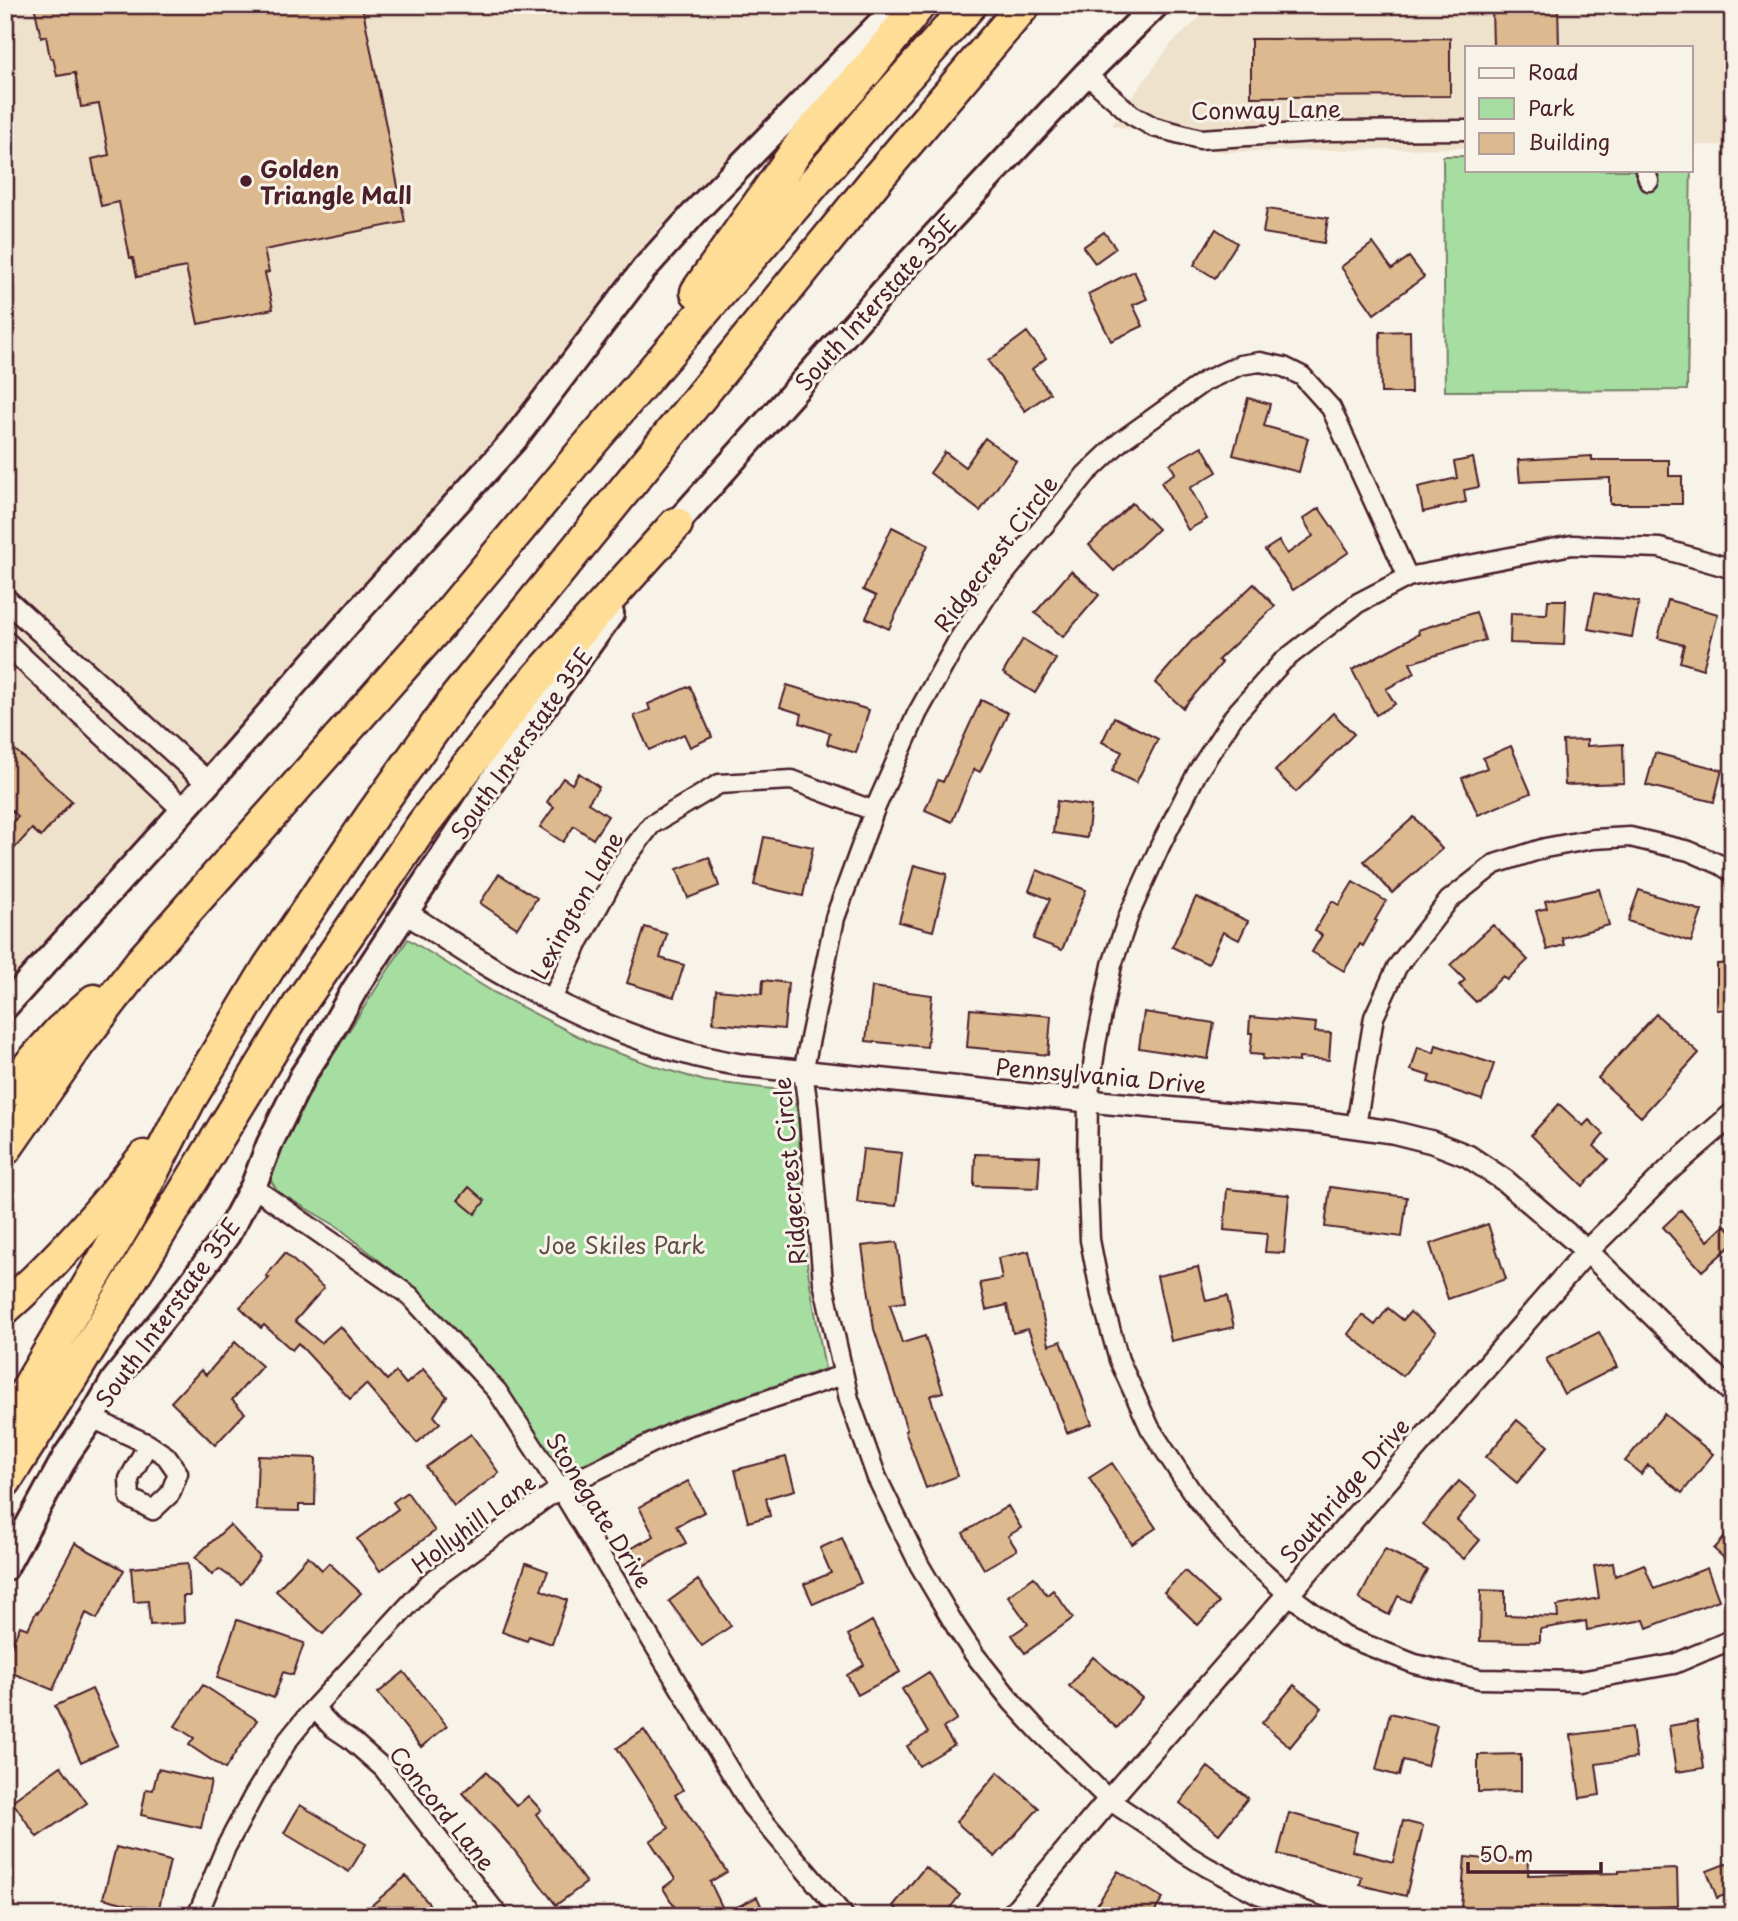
<svg xmlns="http://www.w3.org/2000/svg" width="1738" height="1921" font-family="'Playpen Sans',sans-serif">
<rect width="100%" height="100%" fill="#f7f3e8"/>
<filter id="ink" filterUnits="userSpaceOnUse"><feTurbulence type="fractalNoise" baseFrequency=".0143" numOctaves="2"/><feDisplacementMap in="SourceGraphic" scale="14" xChannelSelector="R" yChannelSelector="G"/><feConvolveMatrix kernelMatrix="1 2 1 2 8 2 1 2 1" color-interpolation-filters="sRGB"/></filter>
<g filter="url(#ink)">
<path fill="#efe2cd" d="M5,5H881L848,43L655,232L520,411L5,989Z
M1213,5H1733V145H1691V47H1467V148L1223,152L1112,125L1171,44Z"/>
<path fill="#a6dea2" stroke="#787e66" stroke-width="2" d="M1443,156H1467V170H1691V162L1687,390L1445,391Z
M408,939L493,992L595,1045L657,1067L705,1081L789,1091L798,1110L803,1224L809,1278L825,1369L684,1416L562,1474L502,1381L417,1291L338,1227L278,1192L268,1176L317,1080Z"/>
<path fill="#dcb98e" stroke="#4a1f2b" stroke-width="2" d="M34,5H362L405,222L264,250L269,272L265,273L273,309L198,324L186,267L137,277L133,258H130L119,202L101,206L92,159L109,155L99,104L81,107L75,73L57,76L53,58H50L46,36L41,38Z
M1492,5H1558L1559,47H1493Z
M1450,38V96L1251,97V39Z
M1267,209L1328,218L1324,243L1263,233Z
M1216,229L1237,243L1215,278L1194,265Z
M1104,232L1116,248L1095,263L1083,247Z
M1373,243L1392,269L1409,257L1424,277L1374,314L1341,267Z
M1134,271L1147,299L1133,305L1143,326L1111,341L1088,294Z
M1410,331L1411,393H1381L1380,332Z
M1027,332L1046,358L1032,369L1050,393L1025,411L988,361Z
M1248,398L1270,404L1264,426L1308,438L1299,472L1233,455Z
M985,438L1016,461L980,511L930,473L945,452L965,467Z
M1202,446L1217,472L1190,488L1207,519L1188,530L1161,482L1175,473L1170,464Z
M1592,456V460H1669V476H1682V504H1610V478L1520,482L1518,460Z
M1473,458L1479,487L1464,490L1466,502L1423,512L1418,487L1457,478L1454,462Z
M1132,503L1158,529L1114,571L1089,545Z
M1319,508L1349,552L1293,590L1265,550L1279,541L1287,554L1313,536L1303,519Z
M892,527L928,545L889,629L866,618L876,596L863,590Z
M1071,571L1099,595L1063,637L1035,613Z
M1254,584L1275,606L1218,660L1222,663L1183,708L1155,683L1194,638L1195,639Z
M1595,593L1639,602L1632,637L1588,629Z
M1548,600H1566L1564,645L1510,643L1511,613L1547,614Z
M1668,600L1718,614L1703,669L1680,662L1684,645L1658,638Z
M1476,612L1485,640L1410,663L1415,673L1386,689L1395,704L1376,715L1352,670L1419,634L1418,630Z
M1023,639L1056,659L1035,693L1003,673Z
M787,685L869,710L856,753L827,744L830,733L800,723L802,714L780,707Z
M690,686L712,737L690,747L684,734L649,750L634,716L650,710L648,704Z
M981,700L1008,713L980,772L974,769L952,822L925,810L938,780L943,782Z
M1333,713L1354,734L1296,792L1275,771Z
M1114,717L1158,739L1136,783L1112,771L1122,752L1102,742Z
M1587,740V746L1623,744L1624,783L1565,785L1563,741Z
M5,741L72,801L41,837L32,829L5,859V831L18,816L5,805Z
M1511,746L1531,793L1478,815L1462,778L1487,768L1483,758Z
M1655,753L1722,770L1714,802L1646,785Z
M579,773L599,787L588,803L608,816L593,839L574,826L563,842L540,827L554,807L547,802L563,778L572,784Z
M1057,801L1091,806L1087,838L1053,833Z
M1414,817L1442,849L1392,893L1364,861Z
M764,837L813,847L803,896L754,885Z
M709,857L719,886L688,898L677,869Z
M914,865L947,874L933,931L899,922Z
M1037,870L1086,890L1062,950L1033,939L1050,899L1029,891Z
M499,874L537,898L517,928L480,903Z
M1353,882L1386,901L1375,920L1377,921L1363,946L1360,944L1344,971L1312,952L1322,935L1315,931L1332,901L1339,905Z
M1599,889L1609,925L1562,938L1564,945L1547,950L1536,911L1547,908L1545,901Z
M1639,890L1702,911L1691,942L1628,921Z
M1196,897L1248,921L1239,940L1223,932L1208,964L1172,947Z
M1493,925L1528,960L1507,980L1503,976L1476,1002L1459,985L1465,980L1450,965Z
M645,927L667,934L660,958L684,965L674,997L627,983Z
M1733,963V1009L1717,1010V964Z
M763,980L788,983L784,1029L713,1023L716,990L762,994Z
M872,987L932,995L927,1047L866,1041Z
M970,1009L1051,1016L1048,1055L967,1047Z
M1144,1012L1214,1023L1208,1059L1139,1048Z
M1656,1014L1699,1053L1641,1117L1598,1078Z
M1250,1017L1316,1023L1315,1032L1331,1033L1329,1060L1299,1058V1062L1262,1059L1263,1055L1250,1054L1252,1033H1249Z
M1436,1045L1494,1064L1482,1100L1428,1082L1430,1076L1411,1070L1418,1047L1434,1053Z
M1559,1104L1583,1126L1589,1120L1604,1134L1594,1146L1608,1159L1583,1186L1531,1135Z
M863,1149L902,1153L896,1206L857,1202Z
M975,1154L1040,1156L1038,1188L974,1186Z
M469,1187L485,1201L475,1214L458,1200Z
M1330,1187L1407,1197L1402,1237L1325,1227Z
M1227,1189L1289,1195L1284,1253L1265,1252L1267,1234L1224,1230Z
M1681,1210L1708,1241L1725,1225L1733,1233V1244L1702,1271L1663,1227Z
M1488,1224L1506,1279L1448,1299L1430,1244Z
M897,1242L905,1302L890,1304L902,1343L925,1336L943,1392L930,1396L958,1476L926,1488L905,1431L907,1430L874,1329L862,1246Z
M1029,1251L1049,1345L1061,1341L1092,1424L1067,1433L1028,1329L1013,1333L1007,1305L986,1310L980,1283L1002,1279L998,1258Z
M285,1253L324,1288L295,1321L321,1343L340,1326L387,1380L396,1372L406,1384L423,1369L447,1396L434,1416L440,1423L417,1443L366,1384L350,1399L298,1343L292,1350L264,1325L261,1328L240,1307L269,1278L266,1276Z
M1198,1267L1206,1301L1227,1296L1234,1327L1171,1341L1157,1276Z
M1388,1308L1403,1320L1410,1312L1436,1332L1403,1376L1348,1334L1362,1315L1375,1325Z
M1599,1332L1617,1367L1564,1394L1546,1359Z
M235,1342L262,1366L232,1400L245,1413L215,1445L171,1402L201,1370L206,1375Z
M1664,1414L1713,1454L1682,1493L1648,1465L1641,1474L1625,1461Z
M1517,1420L1548,1446L1517,1483L1486,1457Z
M471,1434L499,1473L454,1506L426,1467Z
M258,1456L316,1458L315,1505H299V1511L256,1510Z
M786,1457L795,1490L766,1498L770,1516L748,1522L735,1470Z
M1112,1463L1156,1528L1132,1544L1089,1478Z
M688,1481L704,1512L677,1526L686,1543L641,1567L632,1548L654,1536L639,1507Z
M1459,1481L1477,1496L1457,1520L1480,1540L1464,1559L1423,1524Z
M407,1492L435,1531L380,1571L357,1539L398,1509L393,1502Z
M1008,1506L1021,1528L1008,1536L1017,1550L984,1569L963,1533Z
M230,1525L260,1557L241,1584L219,1569L212,1575L195,1557Z
M1733,1528V1566L1714,1549Z
M842,1538L861,1583L813,1604L804,1584L831,1573L820,1548Z
M75,1543L124,1570L97,1619L86,1613L53,1690L5,1670V1660L20,1626L28,1629L36,1612L38,1613Z
M1385,1549L1427,1570L1410,1602L1398,1596L1389,1615L1359,1599Z
M308,1556L322,1570L329,1563L361,1593L323,1634L276,1591Z
M188,1563L190,1596H183L184,1623L150,1625L148,1601L134,1602L131,1568Z
M526,1563L548,1571L541,1590L567,1600L552,1644L529,1636L527,1641L502,1632Z
M1613,1563L1615,1576L1644,1564L1654,1589L1707,1568L1719,1600L1647,1628L1644,1620L1587,1630L1586,1621L1540,1629V1642L1480,1641L1481,1590L1505,1591V1615L1558,1617L1557,1606L1599,1598L1594,1566Z
M1185,1571L1219,1603L1198,1625L1164,1592Z
M1034,1577L1047,1595L1053,1590L1073,1618L1025,1653L1012,1635L1028,1624L1008,1596Z
M698,1580L731,1626L702,1646L669,1601Z
M237,1620L304,1643L293,1675L283,1672L274,1698L217,1678Z
M872,1621L900,1672L858,1695L847,1675L864,1665L848,1635Z
M1093,1657L1142,1698L1117,1728L1069,1686Z
M404,1672L447,1726L421,1747L378,1693Z
M929,1672L957,1719L943,1728L954,1745L919,1766L907,1746L928,1733L902,1689Z
M203,1685L257,1720L225,1769L189,1745L194,1738L175,1726Z
M1294,1685L1322,1708L1290,1747L1262,1723Z
M92,1689L118,1745L81,1762L55,1706Z
M1390,1713L1437,1725L1427,1766L1403,1760L1399,1776L1376,1770Z
M1697,1721L1704,1768L1676,1772L1669,1726Z
M1632,1727L1636,1758L1596,1764L1600,1795L1580,1798L1571,1735Z
M644,1730L683,1790L675,1795L727,1872L710,1882L725,1913L757,1897L766,1916H680L663,1888L675,1879L650,1841L669,1828L617,1748Z
M1521,1754V1791L1478,1792V1755Z
M61,1766L87,1803L37,1837L12,1801Z
M1208,1767L1248,1798L1219,1834L1180,1803Z
M158,1769L211,1781L201,1828L141,1815L146,1789L153,1790Z
M486,1772L517,1806L528,1796L541,1810L536,1814L586,1883L556,1905L514,1850L463,1793Z
M998,1772L1039,1808L995,1857L956,1822Z
M300,1805L366,1844L349,1872L284,1833Z
M1289,1813L1357,1832L1352,1851L1393,1862L1403,1821L1423,1826L1406,1896L1360,1885L1362,1877L1278,1854Z
M116,1847L170,1861L158,1912L103,1898Z
M1465,1857L1507,1861V1858L1529,1860L1528,1875L1619,1873V1871L1677,1869L1678,1906L1607,1909V1914L1543,1915L1461,1908Z
M1733,1861V1892L1717,1898L1707,1871Z
M925,1867L960,1895L944,1916H904L893,1906Z
M1118,1871L1163,1898L1152,1916H1142L1133,1910L1129,1916H1090Z
M406,1876L439,1916H359Z"/>
<g fill="none" stroke-linecap="round" stroke-linejoin="round">
<g stroke="#4a1f2b" stroke-width="23">
<path id="minor" d="M1086,74L1132,115L1154,127L1200,139L1330,131L1467,130
M1645,170L1649,181
M1733,569L1660,548L1572,545L1408,577L1358,603L1283,661L1234,716L1197,773L1160,846L1129,915L1112,965L1096,1044L1088,1101L1087,1167L1090,1240L1101,1296L1119,1360L1150,1428L1192,1492L1233,1544L1288,1594L1344,1636L1415,1664L1480,1679L1580,1681L1674,1664L1733,1639
M552,999L580,940L623,862L651,825L719,784L792,780L874,811
M1356,1126L1374,1017L1397,967L1449,900L1495,864L1545,848L1593,839L1630,837L1689,851L1721,865L1733,873
M253,1187L410,1296L497,1391L560,1488L751,1806L844,1916
M92,1418L148,1444
M148,1444L166,1456L178,1473L170,1494L153,1510L130,1498L129,1479Z
M314,1708L332,1727L350,1739L383,1768L499,1916
M197,1916L226,1847L254,1795L288,1740L314,1708L430,1582L560,1488L685,1427L843,1375
M1319,1916L1258,1894L1207,1867L1184,1853L1163,1836L1109,1800L1038,1730L1013,1703L974,1654L956,1627L920,1566L877,1478L849,1399L823,1282L808,1107L803,1072L835,918L874,811L917,714L957,642L988,594L1086,474L1121,441L1205,381L1240,365L1260,362L1284,367L1302,376L1331,408L1408,577"/>
</g>
<g stroke="#4a1f2b" stroke-width="26">
<path id="tertiary" d="M5,599L208,783
M5,642L183,809
M406,913C435,931 463,951 492,968C569,1013 653,1051 741,1065L1088,1101L1320,1122L1392,1132L1432,1142L1468,1156L1504,1180L1587,1251L1733,1393
M1011,1916L1109,1800L1587,1251L1671,1168L1733,1114"/>
</g>
<g stroke="#4a1f2b" stroke-width="30">
<path id="secondary" d="M665,539L676,524L908,264L1086,74L1156,5
M5,1007L208,783L361,608L513,441L644,269L698,209L898,5
M5,1568L67,1454L92,1418L114,1380L192,1282L227,1235L253,1187L269,1145L303,1075L326,1040L355,989L512,751L611,614"/>
</g>
<g stroke="#4a1f2b" stroke-width="37">
<path id="motorway" d="M697,292L802,143L867,70L919,5
M5,1093L60,1031L94,1001
M5,1149L78,1044L141,962L440,624L583,452L887,98L970,5
M5,1308C57,1262 102,1211 144,1157
M5,1427L129,1217L189,1100L269,967L373,814L456,698L879,176L1024,5
M5,1481L70,1379L301,1002L424,823L523,694L676,524"/>
</g>
<use href="#minor" stroke="#f7f3e8" stroke-width="18"/>
<use href="#tertiary" stroke="#f7f3e8" stroke-width="21"/>
<use href="#secondary" stroke="#f7f3e8" stroke-width="24"/>
<use href="#motorway" stroke="#fedd96" stroke-width="32"/>
</g>
</g>
<circle fill="#4a1f2b" stroke="#f7f3e8" stroke-width="2.5" cx="246" cy="181" r="7"/>
<g text-anchor="middle" dominant-baseline="central" stroke-width="6" stroke-linejoin="round" paint-order="stroke">
<g font-size="23" fill="#4a1f2b" stroke="#f7f3e8">
<text transform="translate(1266 109) rotate(-1)">Conway Lane</text>
<text transform="translate(875 302) rotate(-48)">South Interstate 35E</text>
<text transform="translate(995 553) rotate(-53)">Ridgecrest Circle</text>
<text transform="translate(521 743) rotate(-55)">South Interstate 35E</text>
<text transform="translate(576 905) rotate(-61)">Lexington Lane</text>
<text transform="translate(1101 1075) rotate(5)">Pennsylvania Drive</text>
<text transform="translate(789 1171) rotate(-95)">Ridgecrest Circle</text>
<text transform="translate(167 1312) rotate(-54)">South Interstate 35E</text>
<text transform="translate(1344 1490) rotate(-49)">Southridge Drive</text>
<text transform="translate(600 1510) rotate(58)">Stonegate Drive</text>
<text transform="translate(473 1523) rotate(-37)">Hollyhill Lane</text>
<text transform="translate(443 1808) rotate(51)">Concord Lane</text>
</g>
<g font-size="23" font-weight="bold" fill="#4a1f2b" stroke="#f7f3e8" text-anchor="start">
<text x="260" y="168">Golden<tspan x="260" dy="26">Triangle Mall</tspan></text>
</g>
<g font-size="23" fill="#614f49" stroke="#f7f3e8">
<text x="622" y="1244">Joe Skiles Park</text>
</g>
</g>
<rect width="1738" height="1921" fill="none" stroke="#f7f3e8" stroke-width="28"/>
<rect x="14" y="14" width="1710" height="1893" fill="none" stroke="#4a1f2b" stroke-width="2.5" filter="url(#ink)"/>
<rect x="1465" y="46" width="228" height="126" fill="#f7f3e8" stroke="#b29e9c" stroke-width="2"/>
<rect x="1479" y="68" width="35" height="10" fill="#f7f3e8" stroke="#b29e9c" stroke-width="2"/>
<text x="1528" y="80" font-size="21" fill="#4a1f2b">Road</text>
<rect x="1479" y="98" width="35" height="21" fill="#a6dea2" stroke="#b29e9c" stroke-width="2"/>
<text x="1528" y="116" font-size="21" fill="#4a1f2b">Park</text>
<rect x="1479" y="133" width="35" height="21" fill="#dcb98e" stroke="#b29e9c" stroke-width="2"/>
<text x="1528" y="150" font-size="21" fill="#4a1f2b">Building</text>
<path d="M1468 1862v10h133v-10" fill="none" stroke="#4a1f2b" stroke-width="3.5"/>
<text x="1479" y="1862" font-size="21" fill="#4a1f2b" stroke="#f7f3e8" stroke-width="5" paint-order="stroke">50 m</text>
</svg>
